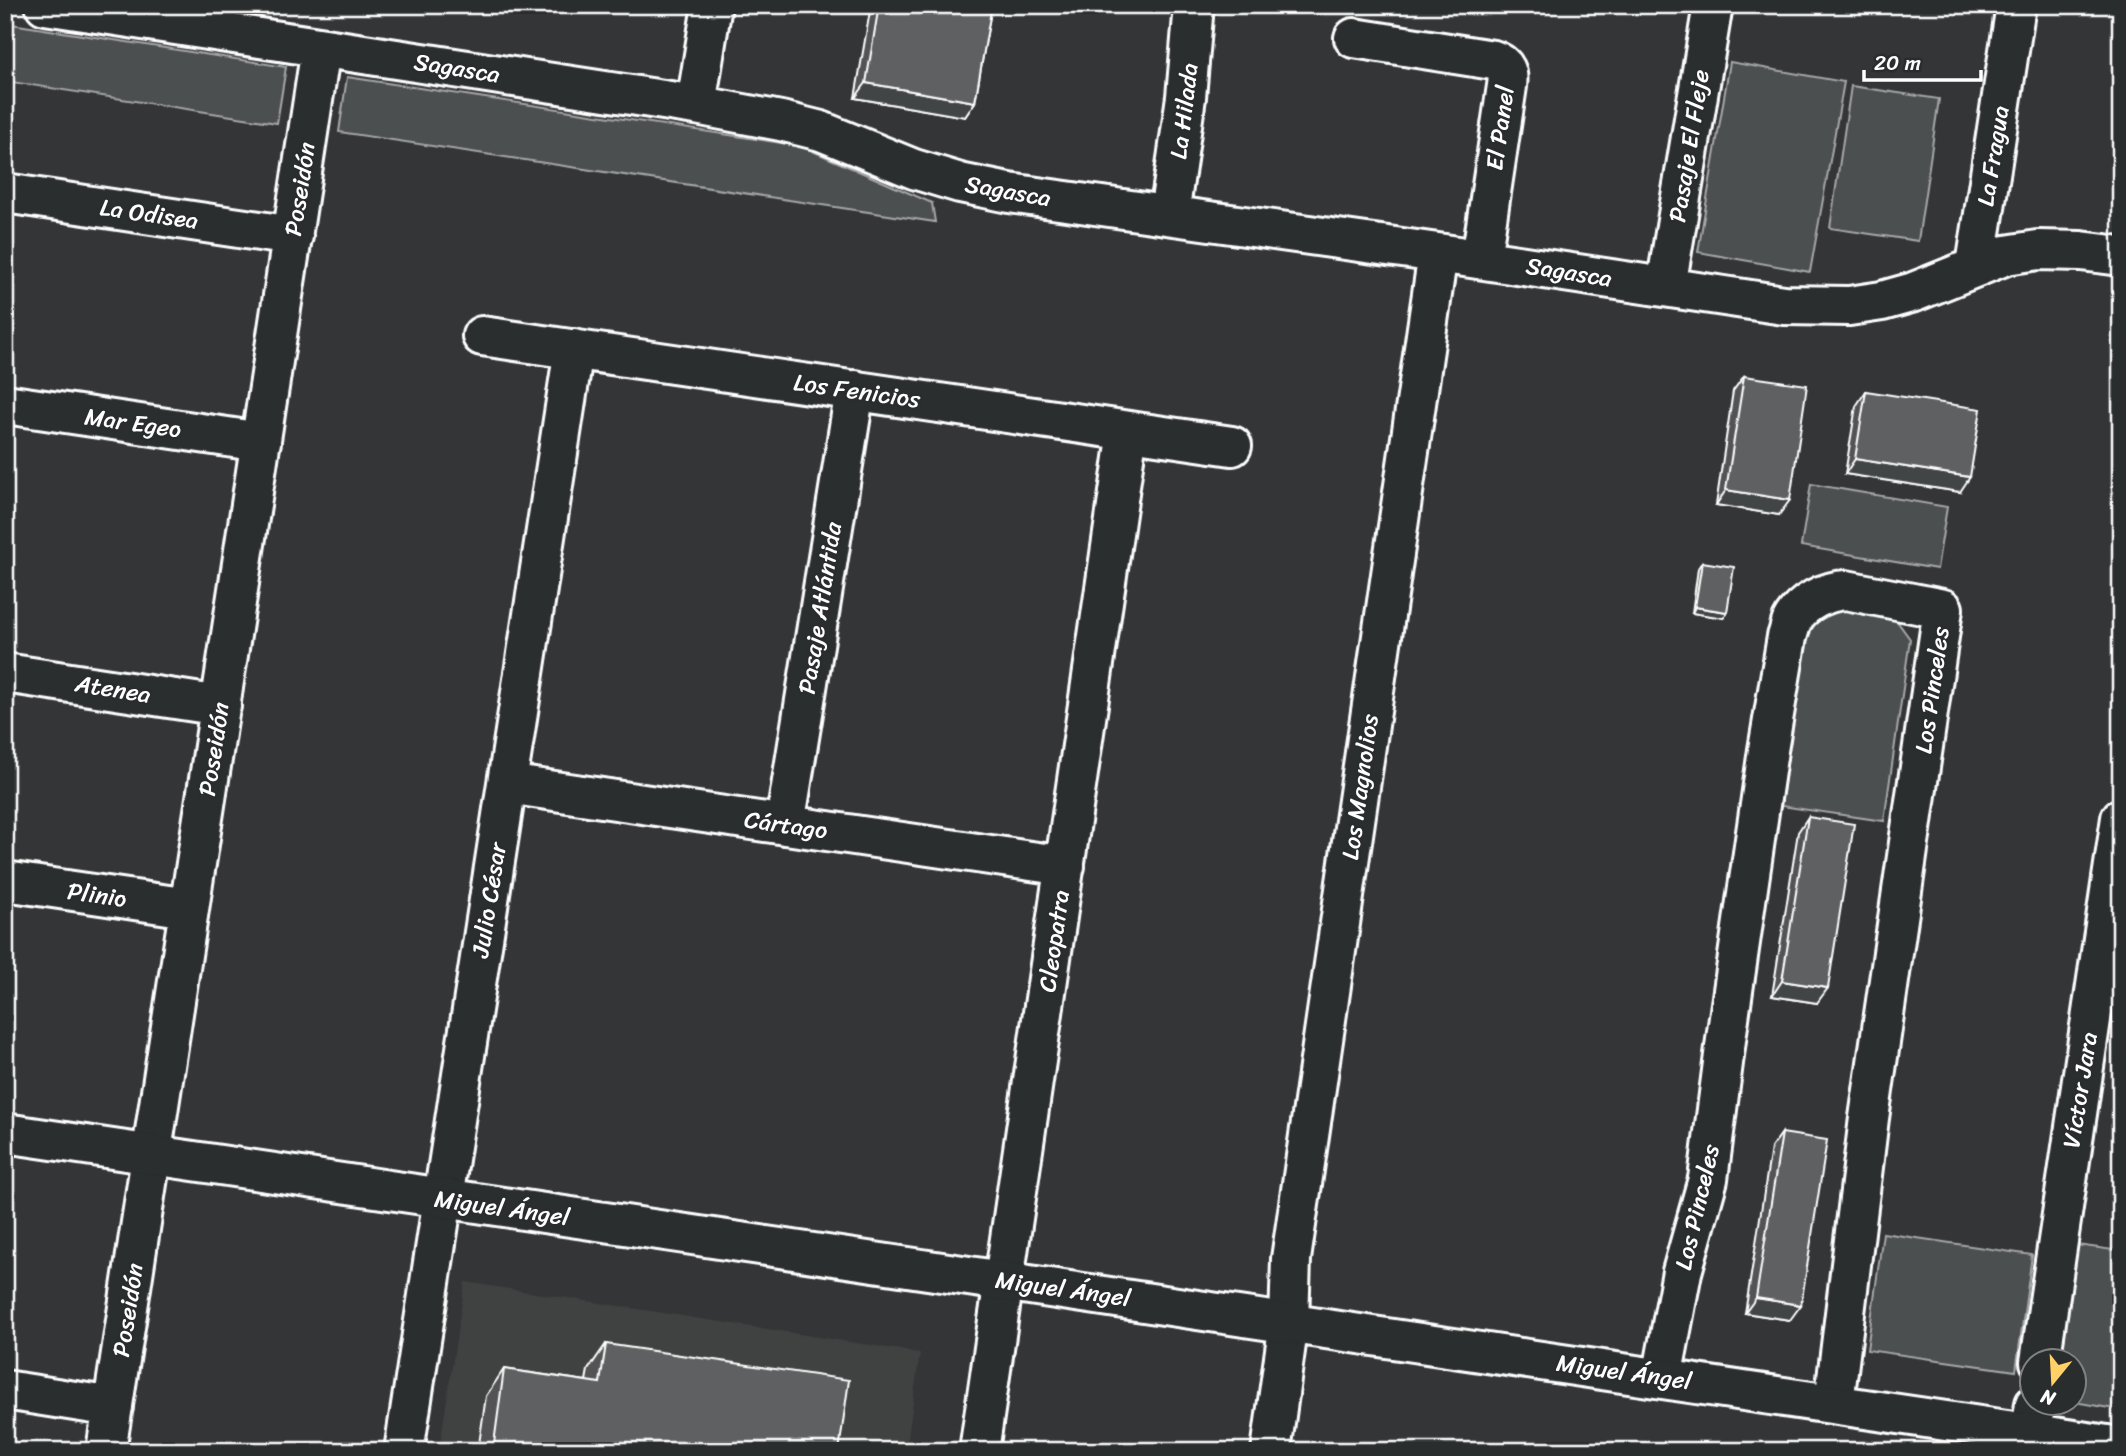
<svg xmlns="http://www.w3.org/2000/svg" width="2126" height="1456" font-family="Sriracha,sans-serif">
<rect width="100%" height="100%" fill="#333536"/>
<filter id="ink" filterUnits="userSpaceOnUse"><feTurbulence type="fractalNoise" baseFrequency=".0143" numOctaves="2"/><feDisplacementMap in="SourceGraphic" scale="14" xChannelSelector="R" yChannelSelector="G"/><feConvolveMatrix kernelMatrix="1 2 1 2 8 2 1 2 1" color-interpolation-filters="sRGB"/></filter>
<g filter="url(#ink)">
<path fill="#404243" d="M465,1282L920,1353L906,1451H439Z"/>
<path fill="#4c4f50" stroke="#a6a7a8" stroke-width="2" d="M5,23L286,67L277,123L5,81Z
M1730,62L1844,82L1810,272L1698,252Z
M347,77L801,146L932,203L935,222L339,132Z
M1851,86L1939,99L1918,241L1830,228Z
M1811,484L1947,507L1937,569L1801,546Z
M1834,606L1894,617L1910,639L1884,821L1781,806L1808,618Z
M1883,1233L2032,1255L2016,1371L1867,1350Z
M2077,1245L2121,1251V1410L2074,1402V1362H2058Z"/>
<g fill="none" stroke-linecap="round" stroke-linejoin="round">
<g stroke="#fff" stroke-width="44">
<path id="minor" d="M45,5L696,105L781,121L821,131L914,169L960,183L1009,193L1438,253L1784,305L1849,306L1882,301L1914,292L2006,255L2038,250L2081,251L2121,256
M1354,38L1493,60C1506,64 1509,73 1507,86L1481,259
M696,105L712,5
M5,193L293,236
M1169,215L1186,97L1194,5
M1976,266L2016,5
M1666,287L1713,5
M482,336L1232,446
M5,404L261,442
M5,673L221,706
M507,784L1065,866
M785,825L855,390
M5,881L189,908
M2040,1362L2121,818
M1662,1378L1682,1272L1708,1179L1727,1032L1768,750L1787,637C1789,632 1790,626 1792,621C1802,602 1826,591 1846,590L1943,609L1869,1118L1834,1403
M5,1390L113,1407
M2031,1433L2035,1404
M106,1451L321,48
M404,1451L574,349
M979,1451L1128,431
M1271,1451L1289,1322L1291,1259L1438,253"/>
</g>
<g stroke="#fff" stroke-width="44">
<path id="tertiary" d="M5,1133C710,1241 1416,1339 2121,1447"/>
</g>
<use href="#minor" stroke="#2a2d2e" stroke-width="38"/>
<use href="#tertiary" stroke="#2a2d2e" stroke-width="38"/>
</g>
<path fill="#525354" stroke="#fff" stroke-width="2" d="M871,5H992L975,102L965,117L855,98Z
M1744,376L1779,515L1716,505L1733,391Z
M1866,391L1960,492L1845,474L1856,406Z
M1702,562L1724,618L1692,613L1698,568Z
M1808,817L1817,1003L1772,996L1798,832Z
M1782,1133L1790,1320L1745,1313L1771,1148Z
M606,1344L839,1451H478L486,1396L504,1369L586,1381L588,1370Z"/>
<path fill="#424445" stroke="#fff" stroke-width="2" d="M866,83L975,102L965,117L855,98Z
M1855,459L1970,477L1960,492L1845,474Z
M1726,490L1790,500L1779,515L1716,505Z
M1695,607L1727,612L1724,618L1692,613Z
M1782,981L1828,988L1817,1003L1772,996Z
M1756,1298L1801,1305L1790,1320L1745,1313Z"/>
<path fill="#5f6162" stroke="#fff" stroke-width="2" d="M879,5H992L975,102L866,83Z
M1744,376L1807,385L1790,500L1726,490Z
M1866,391L1981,409L1970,477L1855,459Z
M1702,562L1734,567L1727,612L1695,607Z
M1808,817L1854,824L1828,988L1782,981Z
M1782,1133L1827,1140L1801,1305L1756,1298Z
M606,1344L849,1380L839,1451H493L504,1369L600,1383Z"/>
</g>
<g text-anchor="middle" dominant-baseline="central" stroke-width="5" stroke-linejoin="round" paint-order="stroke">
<g font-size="24" fill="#fff" stroke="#2a2d2e">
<text transform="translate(457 68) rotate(9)">Sagasca</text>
<text transform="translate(1184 111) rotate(-83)">La Hilada</text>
<text transform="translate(1500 128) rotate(-82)">El Panel</text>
<text transform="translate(1689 146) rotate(-81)">Pasaje El Fleje</text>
<text transform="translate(1993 156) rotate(-81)">La Fragua</text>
<text transform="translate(300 189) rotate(-81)">Poseidón</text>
<text transform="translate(1008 191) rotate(10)">Sagasca</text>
<text transform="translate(149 214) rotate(8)">La Odisea</text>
<text transform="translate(1569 272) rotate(9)">Sagasca</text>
<text transform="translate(857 391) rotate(8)">Los Fenicios</text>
<text transform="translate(133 423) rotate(8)">Mar Egeo</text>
<text transform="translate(820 608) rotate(-81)">Pasaje Atlántida</text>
<text transform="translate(113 689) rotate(9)">Atenea</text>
<text transform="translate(1932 690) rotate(-82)">Los Pinceles</text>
<text transform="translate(214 749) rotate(-81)">Poseidón</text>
<text transform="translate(1360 787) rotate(-82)">Los Magnolios</text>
<text transform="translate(786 825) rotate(8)">Cártago</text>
<text transform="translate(97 895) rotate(8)">Plinio</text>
<text transform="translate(489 900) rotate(-81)">Julio César</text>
<text transform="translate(1054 941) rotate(-82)">Cleopatra</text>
<text transform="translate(2080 1090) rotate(-81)">Víctor Jara</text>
<text transform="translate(1697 1207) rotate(-77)">Los Pinceles</text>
<text transform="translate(502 1208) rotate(8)">Miguel Ángel</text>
<text transform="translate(1063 1289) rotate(8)">Miguel Ángel</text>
<text transform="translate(128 1310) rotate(-81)">Poseidón</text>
<text transform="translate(1624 1372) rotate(8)">Miguel Ángel</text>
</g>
</g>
<rect width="2126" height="1456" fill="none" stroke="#2a2d2e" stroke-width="28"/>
<rect x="14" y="14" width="2098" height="1428" fill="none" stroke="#fff" stroke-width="2.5" filter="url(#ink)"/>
<g transform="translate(2053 1382) rotate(198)"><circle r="33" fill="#2a2d2e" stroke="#7f8182" stroke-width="2"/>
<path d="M0-5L12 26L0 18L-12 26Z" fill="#ffd166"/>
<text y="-10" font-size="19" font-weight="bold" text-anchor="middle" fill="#ffffff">N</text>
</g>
<path d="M1864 70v10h117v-10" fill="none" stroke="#ffffff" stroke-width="3.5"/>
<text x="1874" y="70" font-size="21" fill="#ffffff" stroke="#2a2d2e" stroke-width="5" paint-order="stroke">20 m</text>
</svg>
